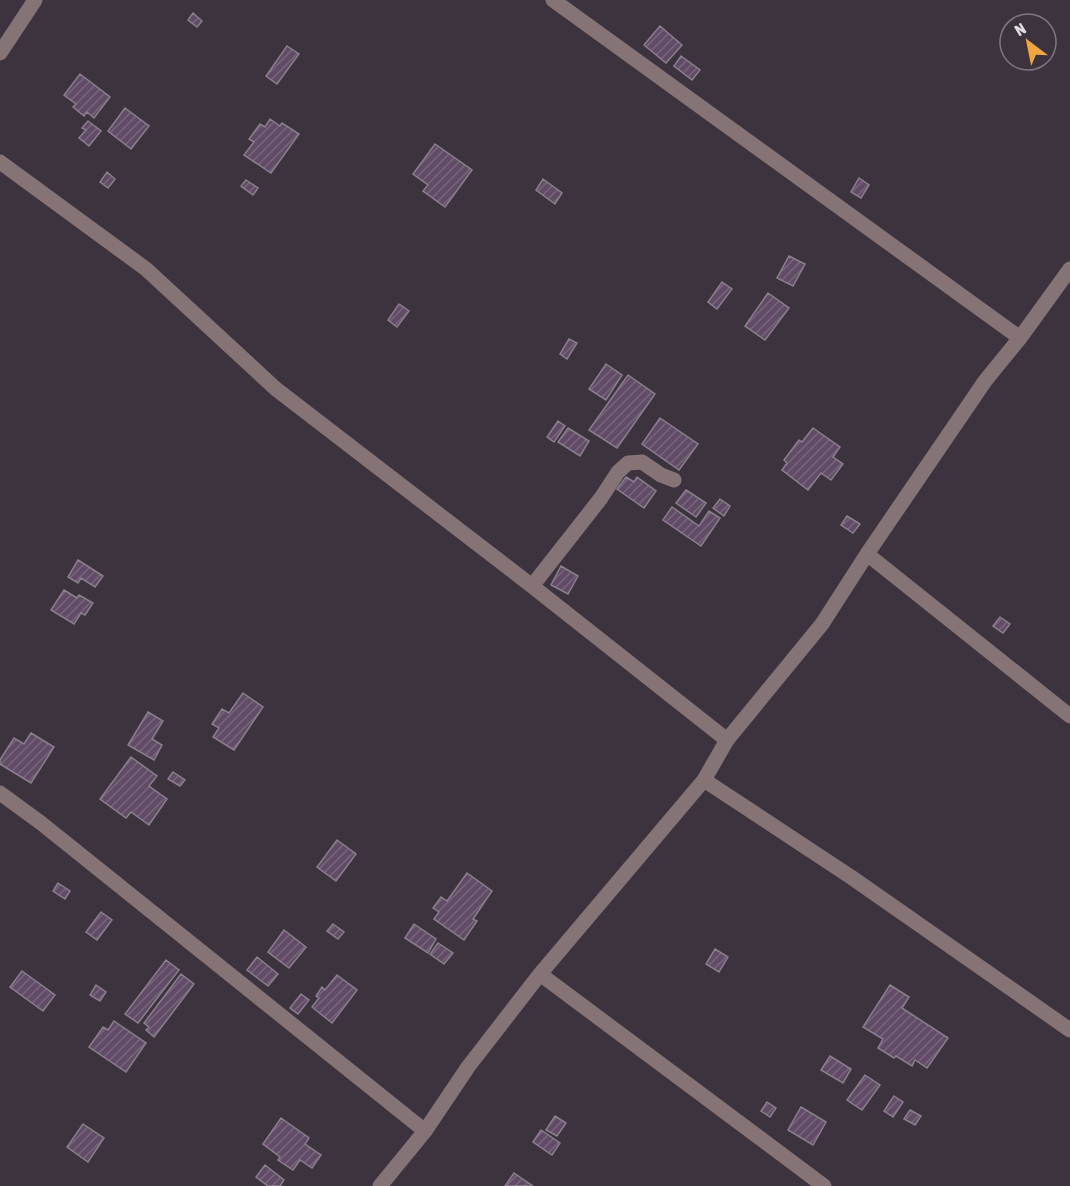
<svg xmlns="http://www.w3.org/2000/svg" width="1070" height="1186" font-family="'Asap Condensed',sans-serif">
<defs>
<pattern id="building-hatch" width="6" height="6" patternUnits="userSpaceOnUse" patternTransform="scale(1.5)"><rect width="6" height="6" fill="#624b67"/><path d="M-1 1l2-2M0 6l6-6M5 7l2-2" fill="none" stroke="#78647c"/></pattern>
</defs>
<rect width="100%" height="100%" fill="#3d333f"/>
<path fill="url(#building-hatch)" stroke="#8a7f8c" stroke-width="1.5" d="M193,13L202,21L197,27L188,20Z
M660,26L682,45L666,63L644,45Z
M287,46L299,54L277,84L266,76Z
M681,56L700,70L692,80L674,66Z
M80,74L110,97L94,118L87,112L84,116L73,107L76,104L64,95Z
M125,108L149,126L131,149L108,131Z
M270,119L280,126L282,123L299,134L271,173L244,155L254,142L249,139L260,124L265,127Z
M88,121L101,131L89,146L79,138L86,130L82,128Z
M435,144L472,170L445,207L423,191L428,185L413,174Z
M107,172L115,179L108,188L100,182Z
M859,178L869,185L861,198L851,192Z
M543,179L562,193L555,204L536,190Z
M246,180L258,188L253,195L241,186Z
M789,256L805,264L793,286L777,278Z
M722,282L732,289L717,309L708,302Z
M768,293L789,308L765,340L745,326Z
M399,304L409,311L397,327L388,320Z
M569,339L577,343L567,359L560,354Z
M606,364L622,375L606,400L589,389Z
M628,375L655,394L617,448L589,430Z
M660,418L698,444L679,470L642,444Z
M558,421L565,426L554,442L547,437Z
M568,428L589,441L580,456L558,442Z
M813,428L840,447L833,457L843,464L831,480L821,473L808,490L782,470L787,463L784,460L799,440L802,442Z
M626,477L634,482L637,477L656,491L644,508L617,489Z
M686,490L706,503L696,517L676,503Z
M720,499L730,506L724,516L713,508Z
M672,507L699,526L709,511L720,518L701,546L663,520Z
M847,516L860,524L853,533L841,525Z
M78,560L103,576L95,587L81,578L78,583L68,577Z
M561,566L578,576L568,594L551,585Z
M64,590L77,598L79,595L93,603L85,615L81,613L74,624L51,610Z
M1000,617L1010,624L1003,633L993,626Z
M243,693L263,707L234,750L213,737L219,728L212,724L222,709L229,713Z
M148,712L163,721L152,739L162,745L154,760L128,745Z
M31,733L54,747L31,783L0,764V760L14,738L24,744Z
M131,757L157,776L149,786L167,799L149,825L131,812L126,818L100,799Z
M173,772L185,780L180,786L168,779Z
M337,840L356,854L336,881L317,867Z
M467,873L492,891L473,919L477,921L464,940L434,919L439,912L433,908L441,897L447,901Z
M58,883L70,891L65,899L53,891Z
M101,912L112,920L97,940L86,932Z
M333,924L344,932L338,939L327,931Z
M414,924L436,939L428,953L405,938Z
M284,930L306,947L289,968L268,952Z
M438,943L453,953L444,964L430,954Z
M715,949L728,957L719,972L706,964Z
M257,957L278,974L268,986L247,970Z
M166,960L179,970L138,1023L125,1014Z
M22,971L55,995L43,1011L10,987Z
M181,974L194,984L154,1037L146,1030L149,1027L144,1023Z
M337,975L357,990L332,1023L312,1007L319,998L316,996L322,987L325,990Z
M96,985L106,992L100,1001L90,995Z
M890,985L909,997L902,1008L948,1038L927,1068L915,1060L912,1066L896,1056L894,1058L878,1048L883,1039L863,1027Z
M301,994L309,1000L298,1014L290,1008Z
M114,1021L146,1043L126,1072L89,1047L103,1027L108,1030Z
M830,1056L851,1069L843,1083L821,1070Z
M865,1075L880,1085L862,1110L847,1100Z
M894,1096L903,1102L893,1117L884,1111Z
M767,1102L776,1108L770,1117L761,1111Z
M801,1107L826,1122L813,1145L788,1130Z
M910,1110L921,1116L915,1125L904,1119Z
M555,1116L566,1123L557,1136L546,1130Z
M281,1118L309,1138L305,1144L321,1155L312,1168L300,1160L293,1170L278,1160L280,1157L263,1144Z
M83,1124L104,1138L88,1162L67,1147Z
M541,1130L560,1143L552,1155L533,1142Z
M265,1165L284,1180L280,1186H268L256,1177Z
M514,1173L533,1186H505Z"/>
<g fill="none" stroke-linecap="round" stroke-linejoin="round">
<path stroke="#867375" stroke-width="15" d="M553,0L1020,338
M0,53L35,0
M0,162L146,269L276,389L532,586L727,740
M867,554L1070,716
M532,586L601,498L618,472L628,463L642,462L661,475L674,480
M704,780L851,877L1070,1030
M0,793L41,823L425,1131
M540,974L824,1186
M380,1186L425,1131L468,1067L540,974L704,780L727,740L822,624L867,554L985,381L1020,338L1070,269"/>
</g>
<g transform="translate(1028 42) rotate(328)"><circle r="28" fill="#3d333f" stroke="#7f7680" stroke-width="1.5"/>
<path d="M0-4.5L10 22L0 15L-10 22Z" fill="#f0a63f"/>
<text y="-9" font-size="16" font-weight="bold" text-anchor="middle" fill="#e1dbe2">N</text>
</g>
</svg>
